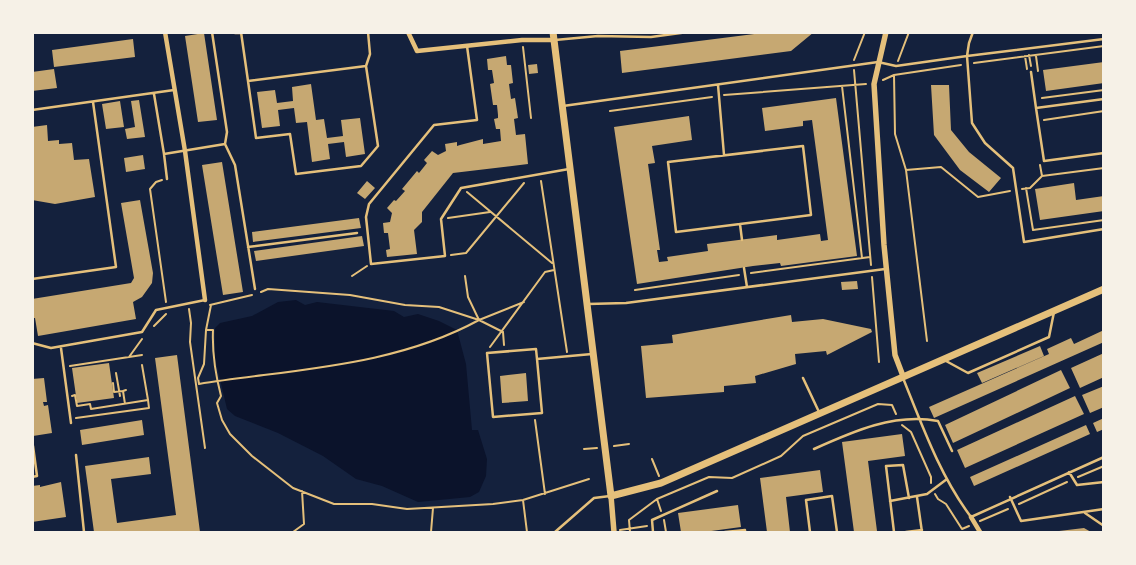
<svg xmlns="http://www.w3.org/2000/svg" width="1136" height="565" font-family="Raleway,sans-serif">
<rect width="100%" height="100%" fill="#14213d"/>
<path fill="#0b132b" d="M296,300L305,305L317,302L394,311L404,317L418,314L439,321L457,330L466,364L472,430H478L487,459L486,476L479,492L470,497L418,502L382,486L356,479L323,456L278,433L235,416L227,409L215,358V328L220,323L252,316L278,302Z"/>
<path fill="#c6a872" d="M770,32H814L791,51L622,73L620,51Z
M204,33L217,120L198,122L185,36Z
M133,39L135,57L54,67L52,50Z
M506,56L507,65H511L513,83L509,84L511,99L515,98L518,118L514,119L516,135L525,134L528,164L453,173L422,212V222L414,230L417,254L387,257L386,250L390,249L388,233H384L383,223L390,222L392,213L387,208L394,200L396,201L405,191L402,189L417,171L419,173L427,163L424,160L432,151L438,155L446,151L445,144L457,142V146L460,145L483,139V144L501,141L500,129H496L494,119L498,118V115L497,105H493L490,84L494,83L492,70H488L487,59Z
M1104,62V83L1046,91L1043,70Z
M537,64L538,73L529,74L528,65Z
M54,69L57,88L32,91V72Z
M311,84L316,120L324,119L327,138L343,136L341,120L360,118L365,154L346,157L344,142L328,144L330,159L312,162L307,122L296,123L294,108L278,110L280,126L262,128L257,92L275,90L277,103L293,101L292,87Z
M931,85H949L951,130L969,152L1001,178L989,192L960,170L934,135Z
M836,98L857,256L781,266L780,263L753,266L637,284L614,127L689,116L692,140L652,146L655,163L648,164L660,250H657L659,262L668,261L667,257L708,251L707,244L777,235V240L820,234L821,241L828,240L812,120L803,121V126L765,131L762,108Z
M139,100L145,137L127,139L125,129L135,127L131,101Z
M120,101L124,127L106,129L102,104Z
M47,125L48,141L59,140V144L72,143L74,160L89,159L95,197L55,204L32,200V127Z
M143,155L145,169L126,172L124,158Z
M222,162L243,292L223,295L202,165Z
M367,181L375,188L365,199L357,193Z
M1074,183L1076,200L1104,196V211L1040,220L1035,189Z
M140,200L153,273L152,283L142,297L133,302L136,319L38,336L35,318H32V299L131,283L134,278L121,203Z
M359,218L361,228L253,242L252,232Z
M362,236L364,246L256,261L254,251Z
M857,281L858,289L842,290L841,282Z
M791,315L792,322L823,319L871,329L872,332L827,355L826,351L795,354L796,364L755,376L756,383L724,386V392L646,398L641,346L673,343L672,335Z
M1104,330V342L934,418L929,407L1049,354L1047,349L1071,338L1074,344Z
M1040,346L1044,356L982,383L977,373Z
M1104,353V377L1080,388L1071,368Z
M177,355L200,532H94L85,466L149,457L151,474L111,479L117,523L176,515L155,358Z
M109,363L114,398L77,403L72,368Z
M1061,370L1070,388L953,443L945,425Z
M526,373L528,401L502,403L500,376Z
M44,378L47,402H43L44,406L48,405L52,433L33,436L32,379Z
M1104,386V407L1090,413L1082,395Z
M1075,396L1084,414L965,468L957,450Z
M1104,418V429L1097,432L1093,423Z
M142,420L144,435L82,445L80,430Z
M1086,425L1090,434L974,486L970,477Z
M902,434L905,456L868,461L877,531L854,532L842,442Z
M820,470L823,492L786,497L790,532H767L760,478Z
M61,482L66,517L32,522V486L40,485V487Z
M738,505L741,527L704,532H681L678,513Z
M1084,528L1091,532H1060L1059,531Z"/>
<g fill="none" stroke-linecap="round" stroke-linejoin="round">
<path stroke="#e5c07b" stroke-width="2" d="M523,47L531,118
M1029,55L1031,66
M1025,56L1027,69
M1036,56L1038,71
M854,60L865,32
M898,61L909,32
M974,63L1104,46
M961,65L894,75L895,134L906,170L941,167L978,197L1010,191
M854,70L871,265
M883,80L894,75
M842,86L862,258
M724,95L866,84
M1042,98L1104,90
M610,111L712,97
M1044,120L1104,111
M906,170L927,341
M1042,176L1104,168
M162,180L156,182L150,189L166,302
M541,181L567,352
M1026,188L1033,230L1104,220
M1022,189L1030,188L1042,176L1040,165
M467,192L552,263
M448,218L490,212
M451,255L466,253L524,183
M751,273L870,257
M352,276L367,266
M465,276L468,297L479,320L503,332L504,345
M872,277L879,362
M635,290L739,275
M261,292L268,289L350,295L405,305L439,307L479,320L524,302
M210,305L252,295
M189,309L191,323L190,342L205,448
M479,320C393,367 293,369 199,384L198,378L204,364L206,330H213C212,353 215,373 221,396L217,403L222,420L230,434L252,456L293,488L334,504H372L407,509L493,504L523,500L589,479
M154,326L166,314
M206,330L211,305
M490,347L545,272L554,270
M129,357L142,339
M70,366L142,355
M116,373L120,396
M113,383L114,392L123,391
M72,396L75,395L77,406L90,404L91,409L148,400L142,365
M125,404L123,391L126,390
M76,418L149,408L148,400
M535,420L545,494
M902,425L911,432L931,477V483
M614,446L629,444
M584,449L597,448
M652,459L659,476
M1078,477L1104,466
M935,494L938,499L946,504L962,529L969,526
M523,500L527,532
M1019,504L1067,482
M661,511L657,499L709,477L732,478L781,456L803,436L878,404L892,405L896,414
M664,520L666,532
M980,521L1008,509
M620,530L647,526
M293,532L304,524L302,491
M431,532L433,508
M630,532L629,520L657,499"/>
<path stroke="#e5c07b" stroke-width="2.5" d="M212,32L227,132L225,144L235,165L255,289
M241,32L248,81
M1104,39L967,56L972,123L985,143L1013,168L1024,242L1104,229
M555,40L598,36L651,37L688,32
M467,46L477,120L434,125L369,204L366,217L371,264L445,256L441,219L461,188L569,169
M366,66L248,81L256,138L290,134L296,174L361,166L378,146L366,66L370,54L368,32
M1031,72L1036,108L1104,99
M718,85L724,155
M154,94L164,154
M563,106L878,62L896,66L967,56L969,43L973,32
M1036,108L1044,161L1104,153
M32,110L174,90
M167,179L164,154L225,144
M740,224L676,232L668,162L803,146L811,215L740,224L742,240
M248,247L357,233
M744,268L747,287
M32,279L116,267L93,102
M588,304L626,303L885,269
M32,343L51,348L142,332L156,310L205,300
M61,348L71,423
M537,359L542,413L493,417L487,353L536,349L537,359L592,354
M946,361L968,373L1049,337L1054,312
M803,378L819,412
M903,378C922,425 940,476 971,517L1104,457
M814,449C854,431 894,413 938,421L952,451
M76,455L84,532
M1069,472L1077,485L1104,482
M32,477L37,476L33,446
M917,497L922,532
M1010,497L1021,521L1104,509
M890,501L927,494L947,479
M1085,513L1104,526
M555,532L594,498L610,496
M653,532L652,520L717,491
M725,532L745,530V532
M810,532L806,500L832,496L837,532
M894,532L886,466L903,465L909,498
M906,532L922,530"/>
<path stroke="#e5c07b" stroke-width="4.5" d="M165,32L185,151L205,300
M235,32H240
M408,32L417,51L522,40H554
M971,517L980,532"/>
<path stroke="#e5c07b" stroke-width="5.5" d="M886,32L874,84L884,245L895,355L903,376
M611,496L614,532"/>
<path stroke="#e5c07b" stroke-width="7" d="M553,32L611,496L661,483L1104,289"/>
</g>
<rect width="1136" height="565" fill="none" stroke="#f6f1e7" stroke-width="68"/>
</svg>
